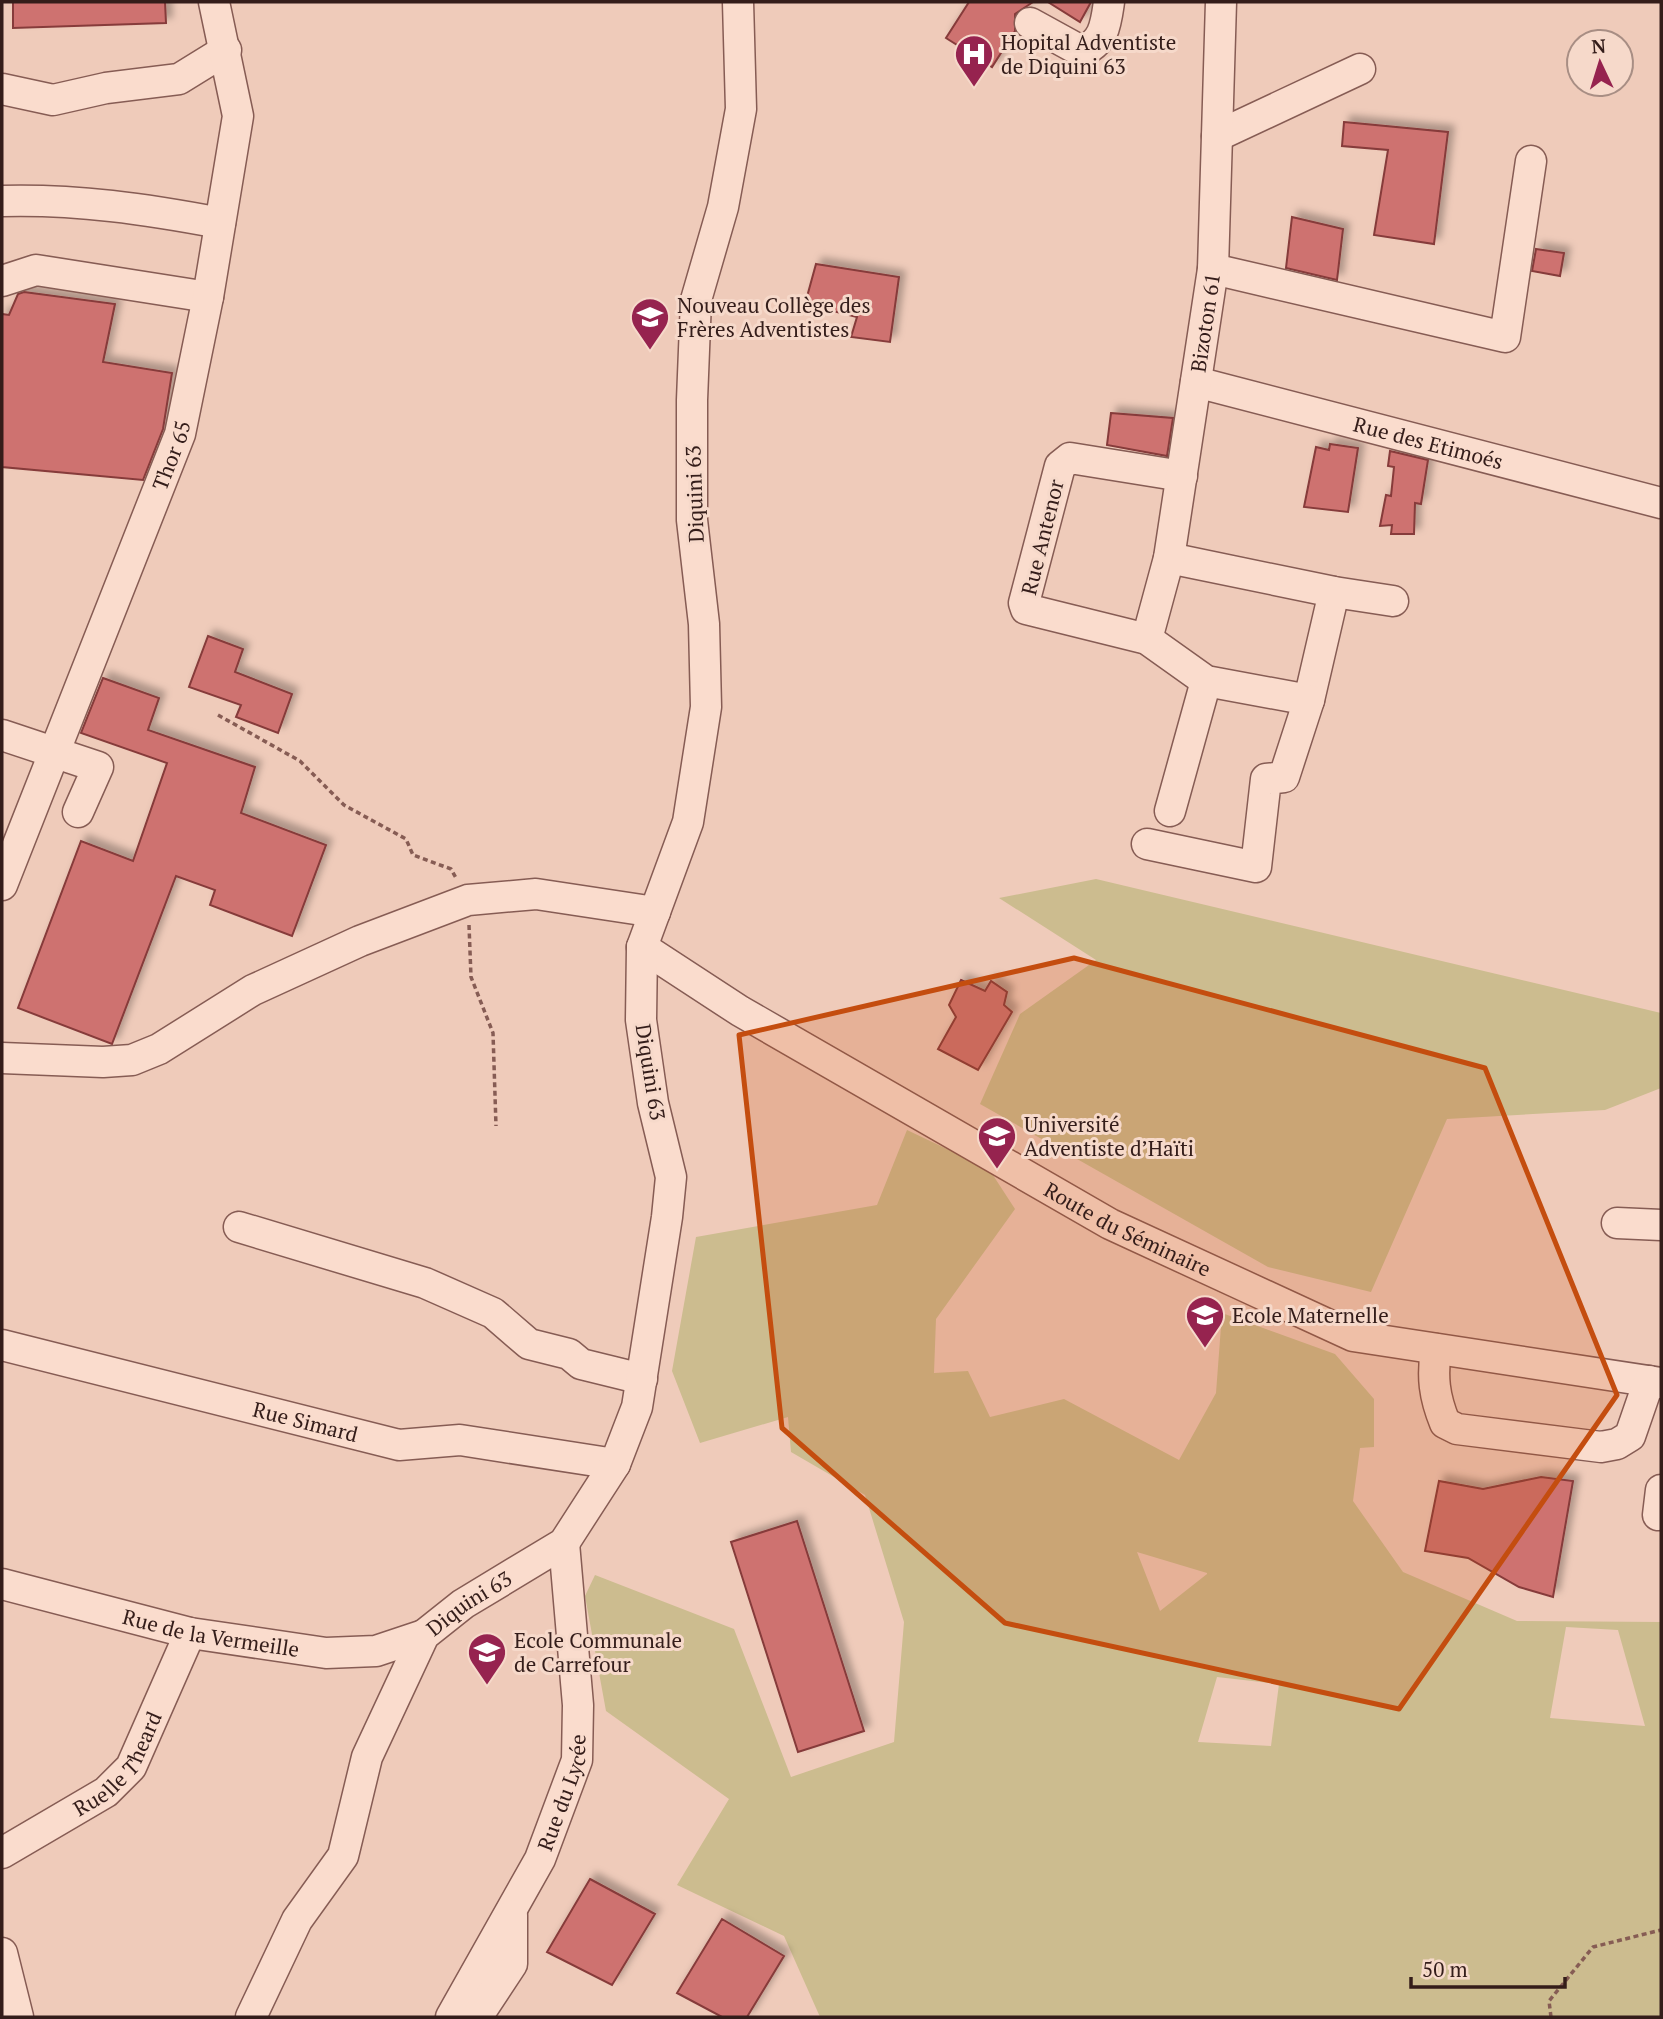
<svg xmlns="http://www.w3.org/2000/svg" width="1663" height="2019" font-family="'PT Serif',serif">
<defs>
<filter id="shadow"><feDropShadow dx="6" dy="-6" stdDeviation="3.5" flood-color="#0004"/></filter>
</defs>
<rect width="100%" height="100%" fill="#efcbba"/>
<path fill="#ccbc8f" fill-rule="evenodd" d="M1096,879L1661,1013V1088L1605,1110L1447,1119L1371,1292L1268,1267L980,1104L1020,1014L1096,960L999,898Z
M907,1130L989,1169L1015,1209L936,1319L934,1373L968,1371L990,1417L1064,1399L1179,1460L1216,1393L1222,1313L1335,1354L1374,1399V1447L1360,1448L1353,1501L1403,1572L1517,1621L1661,1622V2017H820L784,1936L677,1885L729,1799L606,1711L585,1596L595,1575L734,1629L791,1777L894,1742L904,1622L865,1495L791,1452L788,1417L700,1443L672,1371L696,1237L877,1205ZM1137,1552L1207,1573V1574L1160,1611ZM1566,1627L1618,1630L1645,1726L1550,1718ZM1217,1677L1279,1684L1271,1746L1198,1742Z"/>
<path fill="#ce726f" stroke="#863b3a" stroke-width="2" filter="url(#shadow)" d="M13,2H165L166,23L13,28Z
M969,2H1033L1015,14V31L992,67L946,38Z
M1048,2H1091L1080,22Z
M1344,122L1448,132L1434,244L1374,235L1388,150L1342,146Z
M1292,217L1343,229L1337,280L1286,268Z
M1536,249L1564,253L1560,276L1532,271Z
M816,264L899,277L890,342L851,337L857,317L805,304Z
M24,292L115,304L103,362L172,373L163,429L143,480L2,467V314L9,315L18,294Z
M1111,413L1173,418L1167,456L1107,445Z
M1330,444L1358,448L1348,512L1304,507L1316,447L1329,450Z
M1390,451L1428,460L1421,504L1415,503L1414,534H1391L1392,525L1380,526L1386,495L1391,496L1394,467L1388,466Z
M208,636L243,649L235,672L292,694L278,733L236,717L241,705L189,687Z
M103,678L159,698L148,730L255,767L241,813L326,845L292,936L210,905L215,890L176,876L112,1044L18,1008L81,841L133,861L167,763L81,733Z
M961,980L985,991L991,981L1007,992L1004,1005L1012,1012L978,1070L938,1049L956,1017L949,1005Z
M1541,1477L1573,1481L1553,1597L1519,1587L1468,1558L1425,1551L1439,1481L1483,1489Z
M797,1521L864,1731L798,1752L731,1542Z
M590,1879L655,1914L612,1985L547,1952Z
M722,1919L784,1956L747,2017H722L677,1993Z"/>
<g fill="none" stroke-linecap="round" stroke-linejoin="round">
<g stroke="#865c54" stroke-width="33">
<g id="minor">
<path d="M1030,23L1081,51C1104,44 1106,23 1109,2"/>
<path d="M2,89L53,100L106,88L179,79L226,50"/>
<path d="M1217,136L1360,69"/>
<path d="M2,201C77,199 146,209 220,223"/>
<path d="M1213,269L1505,337L1531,161"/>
<path d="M2,281L36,270L208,297"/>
<path id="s1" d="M1196,382L1661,503"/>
<path d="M1182,476L1070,458L1060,466L1024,603L1026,609L1147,639L1206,681L1309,700L1334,592"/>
<path d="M1169,558L1334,592L1393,601"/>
<path id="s2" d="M1147,639L1169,558L1213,269L1221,2"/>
<path d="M2,735L98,767L78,812"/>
<path d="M1170,811L1206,681"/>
<path d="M1147,844L1256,867L1266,779L1284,777L1309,700"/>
<path id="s3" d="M2,885L180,434L208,297L238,116L214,2"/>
<path id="s4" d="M642,947L740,1011L1110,1224L1353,1336L1661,1383"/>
<path d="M2,1058L103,1062L132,1060L159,1049L253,990L360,941L468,900L536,894L655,912"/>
<path d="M1617,1223L1661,1225"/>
<path d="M239,1227L425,1283L493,1313L529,1344L569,1354L581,1364L642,1379"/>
<path id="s5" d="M2,1345L399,1445L460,1440L615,1464"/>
<path d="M1436,1349C1432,1377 1434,1396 1445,1423L1457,1429L1601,1447L1617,1444L1630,1436L1649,1381"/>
<path d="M1658,1515L1661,1490"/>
<path id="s6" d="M2,1584L190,1633L326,1653L376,1651L424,1635"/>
<path id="s7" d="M2,1853L106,1792L131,1767L190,1633"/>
<path d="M2,1953L18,2017"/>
<path id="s8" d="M251,2017L297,1920L343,1856L367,1757L424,1635L463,1604L564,1543L615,1464L637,1407L667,1217L671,1177L653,1103L641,1020L642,947L688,822L706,707L704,624L692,520V400L696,300L723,207L741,109L738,2"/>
<path id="s9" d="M451,2017L540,1859L577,1760L578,1705L564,1543"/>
<path d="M477,2017L512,1964V1915"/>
</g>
</g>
<path stroke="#865c54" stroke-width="3.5" stroke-dasharray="5 3.5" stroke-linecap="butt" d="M218,715L300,761L344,805L406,839L413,855L451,869L456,878
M469,925L471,977L493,1033L496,1126
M1551,2017L1549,2001L1593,1947L1661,1930"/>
<use href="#minor" stroke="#fadccd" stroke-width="30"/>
</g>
<path fill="#c44d0f" fill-opacity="0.2" stroke="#c44d0f" stroke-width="5" stroke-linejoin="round" d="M1074,958L1485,1068L1617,1395L1399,1709L1005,1623L782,1428L739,1035Z"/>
<defs>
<g id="hospital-pin" transform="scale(2.0125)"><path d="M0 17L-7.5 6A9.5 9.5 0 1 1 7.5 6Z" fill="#96234f" stroke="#f6d9ca"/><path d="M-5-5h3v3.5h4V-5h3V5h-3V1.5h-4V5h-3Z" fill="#fff"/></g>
<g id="school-pin" transform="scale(2.0125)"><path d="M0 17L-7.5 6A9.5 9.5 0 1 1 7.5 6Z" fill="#96234f" stroke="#f6d9ca"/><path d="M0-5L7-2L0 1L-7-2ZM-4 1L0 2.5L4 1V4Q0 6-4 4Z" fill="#fff"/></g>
</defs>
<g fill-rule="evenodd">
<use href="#hospital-pin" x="974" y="54"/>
<use href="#school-pin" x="650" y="317"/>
<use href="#school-pin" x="997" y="1136"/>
<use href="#school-pin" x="1205" y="1315"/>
<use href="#school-pin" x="487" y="1652"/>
</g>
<g text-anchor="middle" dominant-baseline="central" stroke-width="6" stroke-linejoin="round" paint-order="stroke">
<g font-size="21" fill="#341d1a" stroke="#f6d9ca" text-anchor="start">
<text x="1001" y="42">Hopital Adventiste<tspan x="1001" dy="24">de Diquini 63</tspan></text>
<text x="677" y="305">Nouveau Collège des<tspan x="677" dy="24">Frères Adventistes</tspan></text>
<text x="1024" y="1124">Université<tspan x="1024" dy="24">Adventiste d’Haïti</tspan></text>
<text x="1232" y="1315">Ecole Maternelle</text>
<text x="514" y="1640">Ecole Communale<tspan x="514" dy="24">de Carrefour</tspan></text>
</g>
<g font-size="21" fill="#341d1a" stroke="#f6d9ca">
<text stroke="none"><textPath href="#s2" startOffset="322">Bizoton 61</textPath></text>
<text stroke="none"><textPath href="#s1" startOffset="240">Rue des Etimoés</textPath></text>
<text stroke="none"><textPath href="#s3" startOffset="462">Thor 65</textPath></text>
<text transform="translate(694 494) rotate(-92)">Diquini 63</text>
<text transform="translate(1042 537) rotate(-76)">Rue Antenor</text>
<text transform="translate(651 1072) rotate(81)">Diquini 63</text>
<text stroke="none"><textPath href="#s4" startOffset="562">Route du Séminaire</textPath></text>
<text stroke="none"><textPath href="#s5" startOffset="313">Rue Simard</textPath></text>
<text stroke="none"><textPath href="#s8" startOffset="478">Diquini 63</textPath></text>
<text stroke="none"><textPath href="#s6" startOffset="215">Rue de la Vermeille</textPath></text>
<text stroke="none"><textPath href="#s7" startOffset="150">Ruelle Theard</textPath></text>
<text stroke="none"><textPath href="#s9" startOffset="252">Rue du Lycée</textPath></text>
</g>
</g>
<rect width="1663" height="2019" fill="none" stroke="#341d1a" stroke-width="7"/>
<g transform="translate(1600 63) rotate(356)"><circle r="33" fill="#f6d9ca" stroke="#a88e84" stroke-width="2"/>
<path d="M0-5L12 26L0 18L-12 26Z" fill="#96234f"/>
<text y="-10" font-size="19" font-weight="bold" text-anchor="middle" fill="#341d1a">N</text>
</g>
<path d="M1411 1977v10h154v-10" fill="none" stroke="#341d1a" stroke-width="3.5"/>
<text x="1422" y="1977" font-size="21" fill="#341d1a" stroke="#f6d9ca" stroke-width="5" paint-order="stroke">50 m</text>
</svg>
